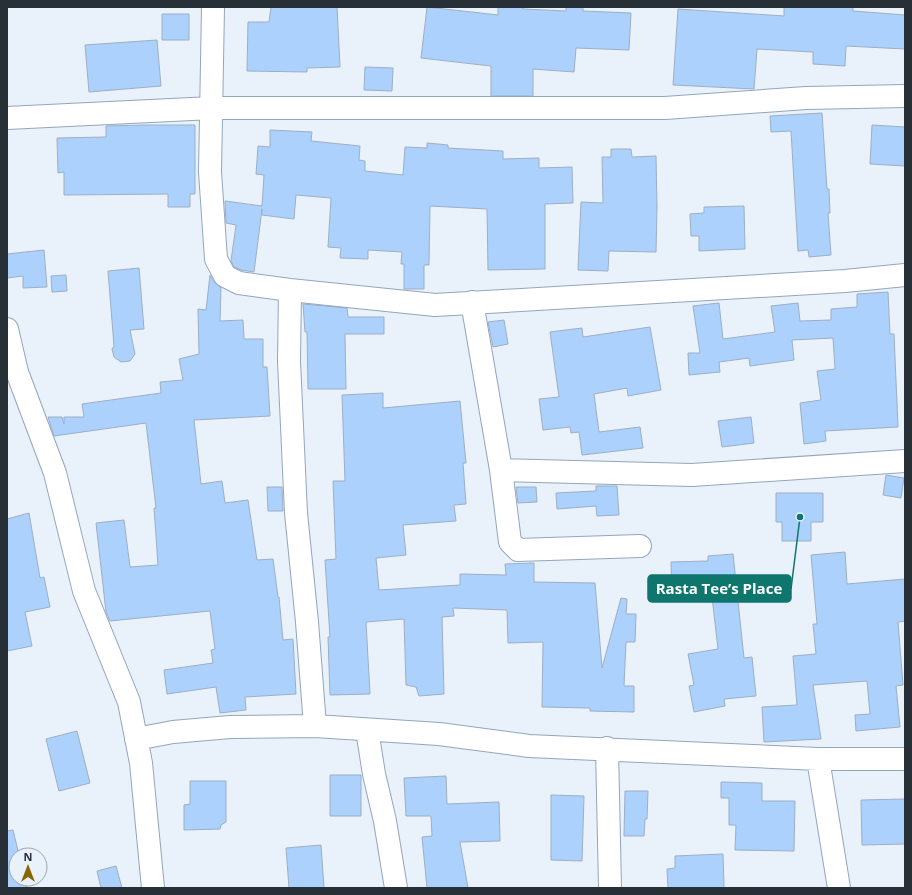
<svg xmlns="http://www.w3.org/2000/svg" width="912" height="895" font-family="'Open Sans',sans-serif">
<rect width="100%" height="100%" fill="#e9f1fb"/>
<path fill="#acd1fc" stroke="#9cafc6" d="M271,7H337L340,67L307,68V72L247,71L248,22H269Z
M427,7L498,15V7H523V9L566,11V7H583V11L631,13L629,50L576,48L574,72L533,69V96H491V66L421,58Z
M784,7H853V11L905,15V49L846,46L845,66L813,64V52L757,49L754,89L673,85L678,9L784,16Z
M162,14H189V40H162Z
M157,40L161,86L89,92L85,45Z
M365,67L393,68L392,91L364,90Z
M822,113L827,189H829L830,213H828L831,255L809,257L808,250L798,251L791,131L771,132L770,116Z
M145,125H195V194H190V207H168V194L64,195V172L58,173L57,138L106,137V126Z
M872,125L905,127V166L870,164Z
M270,130L312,132L311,141L360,146L359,160L365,161V171L403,175L405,147L427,148V143L448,145V148L503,151V159L539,158V168L572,167L573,203L545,204V269L488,270L487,209L430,206L429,265H424V289H404V264H401L402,252L368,250V259L340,258L341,248L328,247L331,198L296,195L294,219L262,215V209L254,272L241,270L234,267L231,261L236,225L226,223L225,201L262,206L264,175L256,174L258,146L270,147Z
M611,149H631L632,157L656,156L657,207L656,252L609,251L608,271L578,270L581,202L603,203L602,157H611Z
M744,206L745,249L699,251V236H691L690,214L704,213V207Z
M44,250L47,287L23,288V276L7,278V254Z
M139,268L144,329L130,330L135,354L130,361L121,362L114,357L112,349L114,346L108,271Z
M66,275L67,291L52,292L51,276Z
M210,275L214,282L221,288L220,321L243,320L244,339H263V367H267L270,416L194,420L201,484L222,481L225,503L248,500L257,560L273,559L278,597H279L283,640L293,639L296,694L245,697L246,710L220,713L216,687L167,694L164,670L213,663L211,650L215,649L210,611L110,621L106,612L96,523L124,520L130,567L158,565L154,508H156L146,423L54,436L48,417H62L64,424V417H84L82,404L161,393L160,382L183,380L179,359L199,354L198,309L206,310Z
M888,292L890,334H894L898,427L825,431L826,441L804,444L800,403L821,400L817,371L835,369L833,338L792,340L794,360L750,366L749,358L719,362L720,372L689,375L688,353H700L693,306L719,303L723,339L775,332L771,306L798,303L800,321L831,320V309L857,307V294Z
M303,304L347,308L348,317H384V334H345L346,389H308L307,332H305Z
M504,320L508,344L493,347L488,322Z
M650,327L661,390L628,396L627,388L594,394L599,432L640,427L643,448L582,455L579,432L571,433L570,427L543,430L539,399L559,397L550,332L582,328L583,337Z
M383,393V408L460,401L466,463H463L466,504L454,505L456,521L403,525L406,555L376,558L379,590L460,585V574L506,575L505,564L534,563V582L595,583L602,668L621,598L627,599L626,614H636L635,642H626L624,686H634V712L590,711V708L542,707L543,642L508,643L507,610L453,608L454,616L442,617L444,694L419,696L416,687L406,685L404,619L366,622L370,694L330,695L328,637H330L325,560L336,559L333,481H345L342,395Z
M751,417L754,443L722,447L718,421Z
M886,475L904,478L901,498L883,495Z
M596,486H617L619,515L597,516L596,506L557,509L556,493L596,491Z
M267,487H282L283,511H268Z
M516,487H536L537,502L518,503Z
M776,493H823V522H811V541H782V522H776Z
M29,513L40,578L44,577L50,607L25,612L32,646L7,651V519Z
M845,552L847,584L905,579V621L898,622L903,685L896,686L900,727L856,731L855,715L870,714L867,681L813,685L821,739L764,742L762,707L797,705L793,656L816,654L813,624H817L811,555Z
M733,554L744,658L752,657L756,696L724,699L725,706L694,712L689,686L694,685L688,654L718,649L712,597L672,598L671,562L708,561V556Z
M77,731L90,783L59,791L46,739Z
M330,775H361V816H330Z
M446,776L447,804L499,802L500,841L460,842L468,888H427L422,837L432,836L431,816H406L404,778Z
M190,781H226V822L221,825L220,829L184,830V805L190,804Z
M721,782L762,783V801H795L794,851L735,850L736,825H729V798H721Z
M625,791H648L647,819H645L644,836H624Z
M551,795L584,796L582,861L551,860Z
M905,799V844L862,845L861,800Z
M13,830L19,855H16V879H25L27,888H7V831Z
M321,845L324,888H289L286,848Z
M723,854L724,888H668L667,869L675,868V856Z
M116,866L122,888H101L97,871Z"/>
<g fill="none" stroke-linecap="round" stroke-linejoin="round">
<g stroke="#93a6bc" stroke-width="24">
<path id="minor" d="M213,7L210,172L216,259L225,276L239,283L290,290L435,305L845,281L905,275
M7,118L212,108H665L806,98L905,96
M290,290L289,361L296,513L307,622L315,726
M472,302L501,470L510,542L518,550L640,546
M7,329L17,372L55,473L84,591L129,702L141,763L153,888
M501,470L692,475L905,461
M367,730L374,774L385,821L396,888
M136,739L173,732L230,727L315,726L439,734L529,746L818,759H905
M607,748L610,888
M818,759L839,888"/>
</g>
<use href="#minor" stroke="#fff" stroke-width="22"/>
</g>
<path fill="none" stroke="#0f766e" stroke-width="1.5" d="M800 517L791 589"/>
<circle fill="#0f766e" stroke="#e9f1fb" stroke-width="1.5" cx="800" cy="517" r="4"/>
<rect fill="#0f766e" stroke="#0f766e" stroke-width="1.5" x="648" y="575" width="143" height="27" rx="4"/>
<g font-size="15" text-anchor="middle" font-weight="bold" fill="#fff">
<text x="719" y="594">Rasta Tee’s Place</text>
</g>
<rect width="912" height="895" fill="none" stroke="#272f37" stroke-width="16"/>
<g transform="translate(28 867)"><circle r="19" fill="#e9f1fb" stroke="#9ba3ad"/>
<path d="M0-3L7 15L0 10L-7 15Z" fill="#896502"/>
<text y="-6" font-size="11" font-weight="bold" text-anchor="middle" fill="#272f37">N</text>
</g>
</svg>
